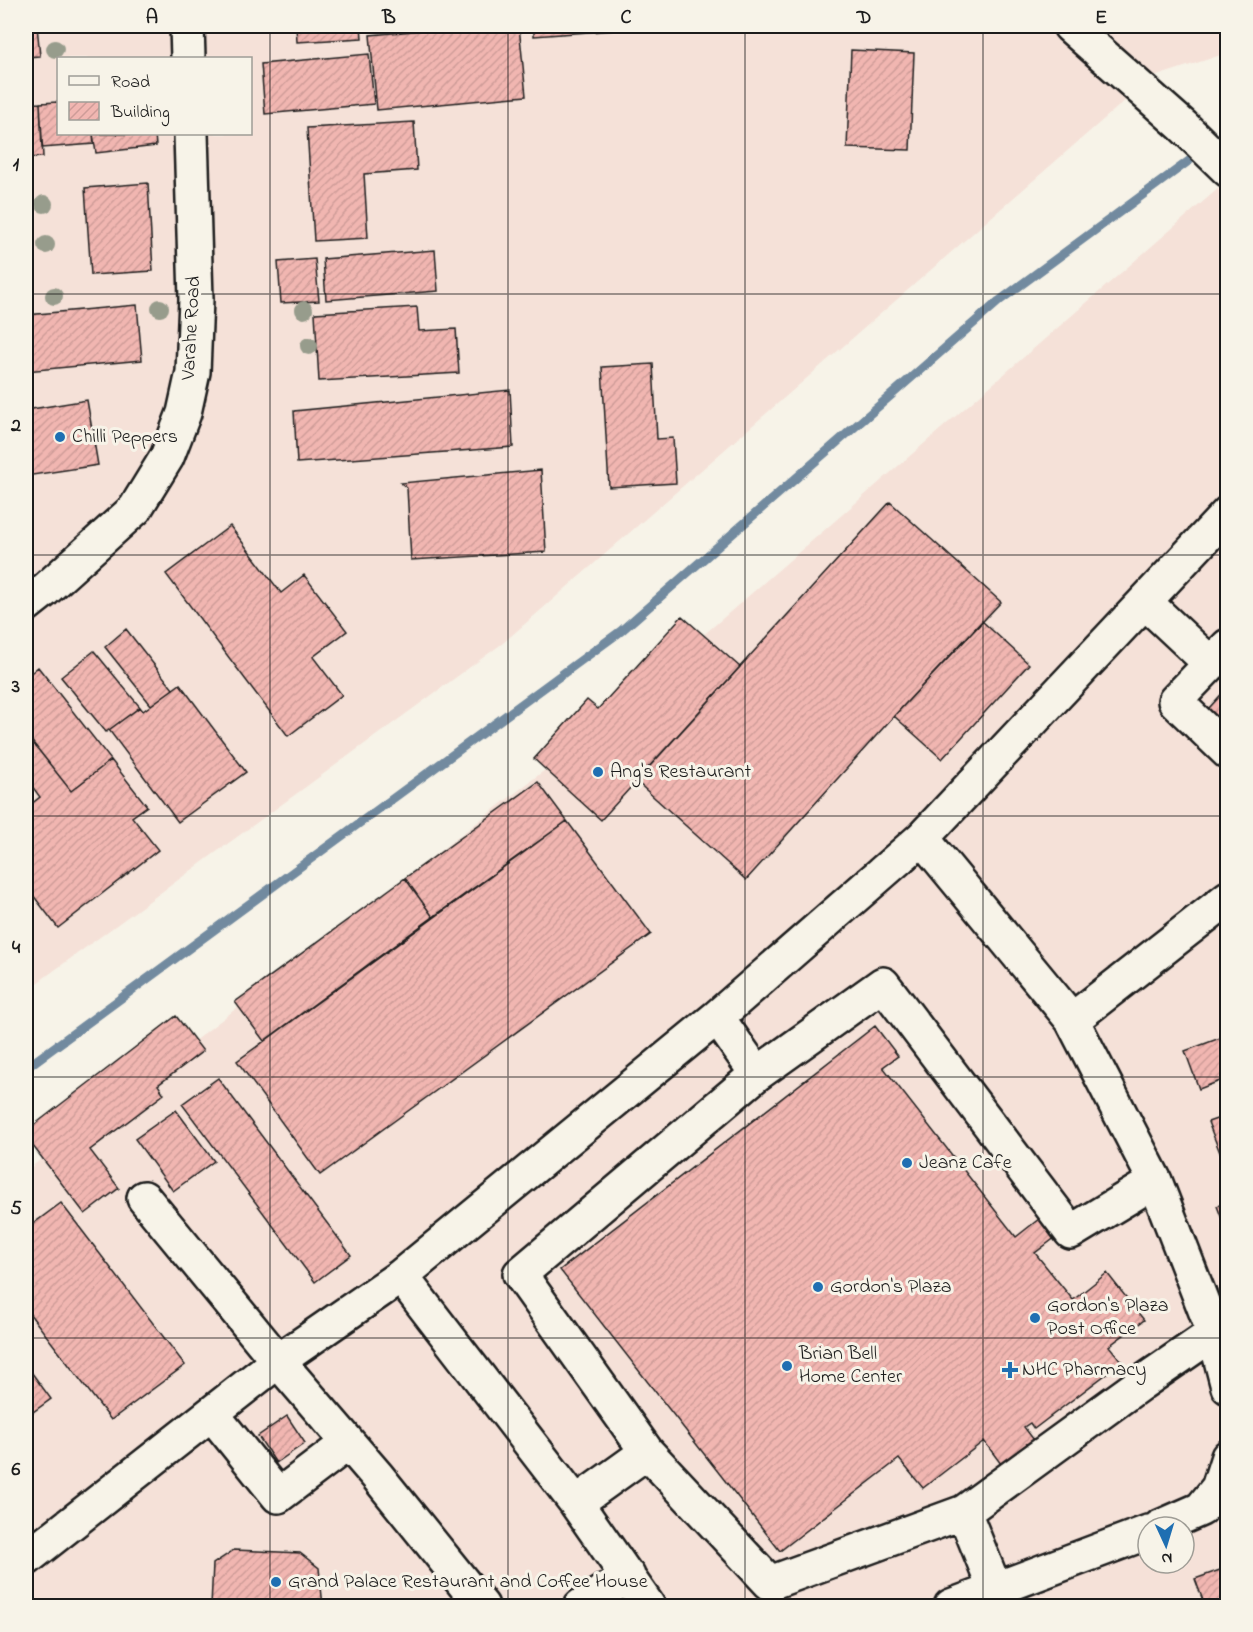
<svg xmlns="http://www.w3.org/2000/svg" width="1253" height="1632" font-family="'Indie Flower',sans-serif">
<defs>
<pattern id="building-hatch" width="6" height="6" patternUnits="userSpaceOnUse" patternTransform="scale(1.5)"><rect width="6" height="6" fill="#f1b6b1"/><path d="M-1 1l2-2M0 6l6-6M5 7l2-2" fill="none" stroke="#ce9c98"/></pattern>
</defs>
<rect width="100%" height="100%" fill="#f7f3e8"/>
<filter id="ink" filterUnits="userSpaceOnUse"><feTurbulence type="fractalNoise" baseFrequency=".0167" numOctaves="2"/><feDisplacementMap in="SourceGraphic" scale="12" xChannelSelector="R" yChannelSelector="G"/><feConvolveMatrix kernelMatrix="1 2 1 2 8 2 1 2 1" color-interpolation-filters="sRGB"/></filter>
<g filter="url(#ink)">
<path fill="#f5e1d8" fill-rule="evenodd" d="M26,26H1227V53L1151,78L503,643L26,991ZM58,58H250V134H58Z
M1227,184V1606H26V1171L572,749L1220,187ZM1148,1527H1184V1563H1148Z"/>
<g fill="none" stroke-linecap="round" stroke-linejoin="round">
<path stroke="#728a9f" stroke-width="9" d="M26,1068L621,631L999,301L1228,132"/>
</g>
<path fill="url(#building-hatch)" stroke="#1c1c1c" stroke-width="1.5" d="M26,26H37L40,56L26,57Z
M296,26H361L362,38L297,42Z
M468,26H519L526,96L377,110L370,35Z
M534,26H673L534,36Z
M851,50L914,53L910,150L847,148Z
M369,54L374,104L265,114L261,64Z
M58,102V134H93L94,144L42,148L40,103Z
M40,103L43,157L26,158V104Z
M414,122L417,170L364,174L368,238L314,241L307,128Z
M93,134H155L156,146L96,153Z
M148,183L153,271L91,275L85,188Z
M435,250L438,291L326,300L323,259Z
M315,259L319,301L281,303L278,262Z
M137,305L142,360L26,371V315Z
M417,307L419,331L456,329L459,373L319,381L315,313Z
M653,364L657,439L673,438L676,483L609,487L602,367Z
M510,390L513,447L297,463L294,411Z
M87,400L98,465L26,476V410Z
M541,470L546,552L411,560L407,488L401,483Z
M890,502L1001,602L894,716L746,880L636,781Z
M230,526L281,593L304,575L347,631L313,657L342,695L288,736L166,574Z
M682,616L740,667L601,820L534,759L587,700L598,709Z
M982,621L1029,664L942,759L894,716Z
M126,629L173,689L151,705L105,647Z
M94,651L140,707L106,732L61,677Z
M38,667L111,760L71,791L26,734V677Z
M180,684L246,772L178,822L109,730L140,707L143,711Z
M1228,687V742L1200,718Z
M29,738L71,791L111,760L147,806L132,817L158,850L58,928L26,886V808L40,797L26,778V740Z
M538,782L567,821L433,917L405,878Z
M567,821L651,934L320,1175L237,1061Z
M405,878L433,917L264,1041L235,1002Z
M176,1016L203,1051L158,1085L164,1094L90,1150L119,1188L85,1214L26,1137V1131Z
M875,1026L898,1056L883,1067L1016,1237L1044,1215L1060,1234L1035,1253L1073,1300L1107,1273L1144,1320L1109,1346L1122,1362L1034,1429L1030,1423L1024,1427L1034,1440L1001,1464L984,1441L923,1488L899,1459L780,1551L560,1270Z
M1228,1035V1078L1199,1089L1185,1051Z
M218,1078L351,1255L315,1282L182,1104Z
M176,1110L214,1161L173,1191L135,1139Z
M1228,1115V1173L1208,1122Z
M1228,1202V1235L1217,1206Z
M61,1203L185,1365L111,1420L26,1309V1229Z
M1228,1293V1320L1218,1297Z
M26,1365L51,1399L26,1417Z
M287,1416L305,1443L276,1463L258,1436Z
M234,1550L300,1553L319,1568L323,1606H211L213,1564Z
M234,1550L300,1553L319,1568L323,1606H211L213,1564Z
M1228,1567V1606H1205L1195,1579Z"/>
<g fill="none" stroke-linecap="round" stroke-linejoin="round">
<g stroke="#1c1c1c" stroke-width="38">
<path id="minor" d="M187,26L188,58
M1070,26L1183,126L1228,170
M1145,602L1211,664
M26,605L45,590L135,509L167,457L184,413L193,372L196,299L191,134
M1228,646L1175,701L1228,752
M922,838L1072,1020L1155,1181L1214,1333L1228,1387
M717,1017L757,1074
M1072,1020L1228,898
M144,1198L278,1361L378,1477L482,1606
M401,1276L576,1503L648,1606
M212,1414L278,1496L348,1443
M647,1452L520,1274L757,1074L883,984L1071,1232L1155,1181
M576,1503L647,1452L770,1583L964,1512
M1160,1527L1201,1509L1218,1488L1228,1457
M26,1559L278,1361L401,1276L717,1017L922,838L1228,513
M995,1589L964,1512L1140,1384L1214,1333
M581,1606L628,1576
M951,1606L1148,1532"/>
</g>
<use href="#minor" stroke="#f7f3e8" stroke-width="33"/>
</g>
<g fill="#979c8c">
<circle cx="55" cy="49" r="9"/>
<circle cx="44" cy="204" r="9"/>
<circle cx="46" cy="245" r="9"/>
<circle cx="54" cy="296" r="9"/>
<circle cx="160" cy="308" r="9"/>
<circle cx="304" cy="310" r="9"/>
<circle cx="309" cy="346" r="9"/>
</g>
</g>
<path fill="none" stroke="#1c1c1c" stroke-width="1.5" stroke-opacity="0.55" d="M270,26V1606M508,26V1606M745,26V1606M983,26V1606M26,294H1228M26,555H1228M26,816H1228M26,1077H1228M26,1338H1228"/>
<g fill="#1f6fb2" stroke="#f7f3e8" stroke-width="2">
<circle cx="60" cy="437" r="6"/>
<circle cx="598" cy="772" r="6"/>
<circle cx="907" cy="1163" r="6"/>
<circle cx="818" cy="1287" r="6"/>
<circle cx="1035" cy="1318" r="6"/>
<circle cx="787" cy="1366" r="6"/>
<path d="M1007 1361h6v6h6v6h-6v6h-6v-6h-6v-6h6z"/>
<circle cx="276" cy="1582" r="6"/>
</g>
<g text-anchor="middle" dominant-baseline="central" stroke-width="6" stroke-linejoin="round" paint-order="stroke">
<g font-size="20" fill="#1c1c1c" stroke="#f7f3e8">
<text transform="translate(192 328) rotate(-87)">Varahe Road</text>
</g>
<g font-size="20" fill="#1c1c1c" stroke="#f7f3e8" text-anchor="start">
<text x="72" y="437">Chilli Peppers</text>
<text x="610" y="772">Ang's Restaurant</text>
<text x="919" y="1163">Jeanz Cafe</text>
<text x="830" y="1287">Gordon's Plaza</text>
<text x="1047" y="1306">Gordon's Plaza<tspan x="1047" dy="23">Post Office</tspan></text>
<text x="799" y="1354">Brian Bell<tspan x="799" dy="23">Home Center</tspan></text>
<text x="1022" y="1370">NHC Pharmacy</text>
<text x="288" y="1582">Grand Palace Restaurant and Coffee House</text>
</g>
</g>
<rect width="1253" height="1632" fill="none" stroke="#f7f3e8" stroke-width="66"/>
<rect x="57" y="57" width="195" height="78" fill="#f7f3e8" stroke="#9f9d96" stroke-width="1.5"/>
<rect x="69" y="76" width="30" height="9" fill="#f7f3e8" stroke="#9f9d96" stroke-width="1.5"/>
<text x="111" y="87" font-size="18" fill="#1c1c1c">Road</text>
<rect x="69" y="102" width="30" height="18" fill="url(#building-hatch)" stroke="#9f9d96" stroke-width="1.5"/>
<text x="111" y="117" font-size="18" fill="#1c1c1c">Building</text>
<g transform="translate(1166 1545) rotate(176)"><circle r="28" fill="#f7f3e8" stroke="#9f9d96" stroke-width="1.5"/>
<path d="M0-4.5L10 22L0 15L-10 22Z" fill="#1f6fb2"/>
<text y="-9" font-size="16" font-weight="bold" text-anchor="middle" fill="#1c1c1c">N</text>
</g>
<rect x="33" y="33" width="1187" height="1566" fill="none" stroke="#1c1c1c" stroke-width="2"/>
<g font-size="20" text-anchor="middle" font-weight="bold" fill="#1c1c1c">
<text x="152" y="23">A</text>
<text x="389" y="23">B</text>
<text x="626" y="23">C</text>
<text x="864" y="23">D</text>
<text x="1101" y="23">E</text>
<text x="16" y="170">1</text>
<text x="16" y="431">2</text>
<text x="16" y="692">3</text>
<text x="16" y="953">4</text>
<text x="16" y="1214">5</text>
<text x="16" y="1475">6</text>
</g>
</svg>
